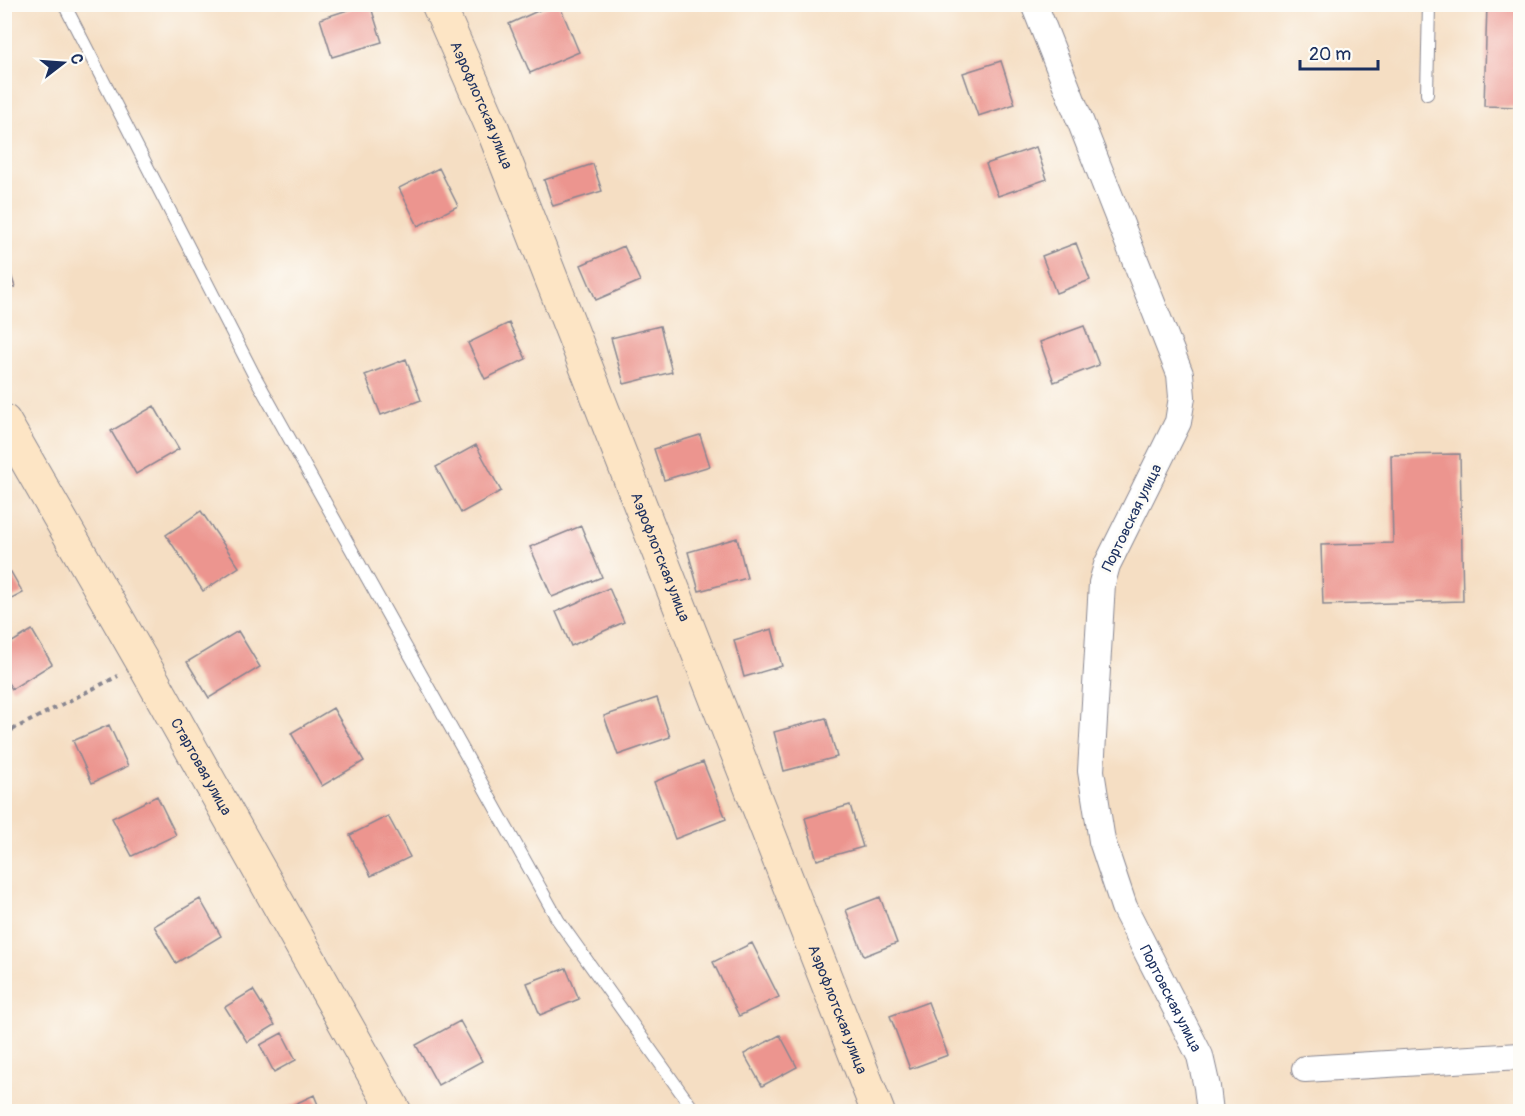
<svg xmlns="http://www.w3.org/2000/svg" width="1525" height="1116" font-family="Pangolin,sans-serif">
<rect width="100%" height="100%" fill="#fdfcf7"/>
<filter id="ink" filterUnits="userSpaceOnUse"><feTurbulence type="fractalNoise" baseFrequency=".0167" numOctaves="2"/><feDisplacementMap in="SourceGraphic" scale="12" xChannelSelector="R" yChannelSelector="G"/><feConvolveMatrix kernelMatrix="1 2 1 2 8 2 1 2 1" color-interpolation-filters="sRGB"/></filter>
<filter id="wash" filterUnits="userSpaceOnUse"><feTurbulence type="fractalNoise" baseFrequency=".008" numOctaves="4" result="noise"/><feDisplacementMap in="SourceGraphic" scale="24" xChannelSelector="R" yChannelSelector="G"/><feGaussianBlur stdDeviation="1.35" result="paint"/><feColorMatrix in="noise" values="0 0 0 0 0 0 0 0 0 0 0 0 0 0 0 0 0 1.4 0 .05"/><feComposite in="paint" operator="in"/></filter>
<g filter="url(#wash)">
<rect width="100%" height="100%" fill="#f5dec3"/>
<g id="blocks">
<path fill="#ec958f" d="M366,4H370L382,42L332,57L320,19Z
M553,4H559L579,52L530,73L509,24Z
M1487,4H1520V107L1484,106Z
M1001,61L1015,104L978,116L963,73Z
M1036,147L1047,179L998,196L986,164Z
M593,164L602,191L553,206L544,180Z
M439,168L458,206L418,226L399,188Z
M1076,243L1090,280L1056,293L1042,256Z
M624,246L640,281L596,300L581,265Z
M5,256L15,287L4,291V257Z
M509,323L526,359L485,379L468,343Z
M660,326L672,372L624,384L611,338Z
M1084,326L1099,365L1054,382L1040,342Z
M406,359L421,400L381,415L365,375Z
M154,406L179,449L136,474L111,431Z
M700,435L710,466L664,480L654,449Z
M476,445L501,491L461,513L436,467Z
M1460,454L1463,601L1323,605L1321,545L1393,543L1391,455Z
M201,511L239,567L203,591L166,535Z
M581,526L602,577L552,597L530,547Z
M737,538L747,578L699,591L688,552Z
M11,572L23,593L4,603V575Z
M609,588L624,622L571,646L556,612Z
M772,629L782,666L744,677L734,640Z
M32,630L52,664L12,689L4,677V647Z
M238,631L260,667L209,698L187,662Z
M657,698L670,737L618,755L604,716Z
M333,708L364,761L322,786L291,733Z
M826,718L837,757L784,771L774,732Z
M109,725L128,766L92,783L73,741Z
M703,762L726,819L675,839L654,782Z
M157,796L176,835L132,856L112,818Z
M850,805L863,847L817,860L805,818Z
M388,816L410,857L371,876L350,835Z
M880,897L897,943L864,956L846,910Z
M200,899L221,936L176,963L154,926Z
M752,943L779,997L739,1016L713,962Z
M566,968L579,999L540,1015L527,983Z
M253,990L275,1025L247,1042L225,1007Z
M928,1002L948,1055L910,1069L890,1016Z
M460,1021L482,1061L438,1085L416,1045Z
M282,1033L296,1060L274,1072L260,1045Z
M780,1035L797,1067L762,1086L744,1054Z
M314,1095L321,1112H278Z"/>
</g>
</g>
<g filter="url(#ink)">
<use href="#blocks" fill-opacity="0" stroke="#888690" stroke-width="1.5"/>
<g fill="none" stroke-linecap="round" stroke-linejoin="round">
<g stroke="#888690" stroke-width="14">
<path id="service" d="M64,4L254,375L558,920L695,1112
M1427,94L1429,4"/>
</g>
<g stroke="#888690" stroke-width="28">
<g id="minor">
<path id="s1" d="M1034,4L1180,374L1182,397L1178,422L1107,565L1102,583L1091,771L1102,841L1124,907L1200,1056L1207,1087L1210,1112"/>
<path d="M1305,1069L1520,1056"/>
</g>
</g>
<g stroke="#888690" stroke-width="35">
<g id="secondary">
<path id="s2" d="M438,4L492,127L878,1112"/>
<path id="s3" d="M4,421L143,663L395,1112"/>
</g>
</g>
<path stroke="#888690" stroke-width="4" stroke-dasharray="4.5 4.5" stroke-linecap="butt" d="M4,734L118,676"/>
<use href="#service" stroke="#fff" stroke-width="12"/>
<use href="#minor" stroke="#fff" stroke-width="26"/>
<use href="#secondary" stroke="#fde5c5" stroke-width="33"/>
</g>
</g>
<g text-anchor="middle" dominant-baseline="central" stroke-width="6" stroke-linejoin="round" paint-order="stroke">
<g font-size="15" fill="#1b2f5e" stroke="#fdfcf7">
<text stroke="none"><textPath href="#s2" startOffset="110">Аэрофлотская улица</textPath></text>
<text transform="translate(1132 518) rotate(-64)">Портовская улица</text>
<text stroke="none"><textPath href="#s2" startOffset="596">Аэрофлотская улица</textPath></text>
<text stroke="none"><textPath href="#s3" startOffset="398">Стартовая улица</textPath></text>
<text stroke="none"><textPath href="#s1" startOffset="1056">Портовская улица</textPath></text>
<text stroke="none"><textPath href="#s2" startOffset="1082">Аэрофлотская улица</textPath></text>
</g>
</g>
<rect width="1525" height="1116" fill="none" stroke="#fdfcf7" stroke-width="24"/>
<g transform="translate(63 63) rotate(73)" stroke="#fdfcf7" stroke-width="4.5" paint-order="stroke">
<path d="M0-4.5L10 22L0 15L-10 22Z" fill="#1b2f5e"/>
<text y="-9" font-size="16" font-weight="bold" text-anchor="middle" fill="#1b2f5e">С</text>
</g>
<path d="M1300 60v9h78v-9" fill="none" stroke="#1b2f5e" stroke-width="3"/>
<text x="1309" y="60" font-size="18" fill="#1b2f5e" stroke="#fdfcf7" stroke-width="4.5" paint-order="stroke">20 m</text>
</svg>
